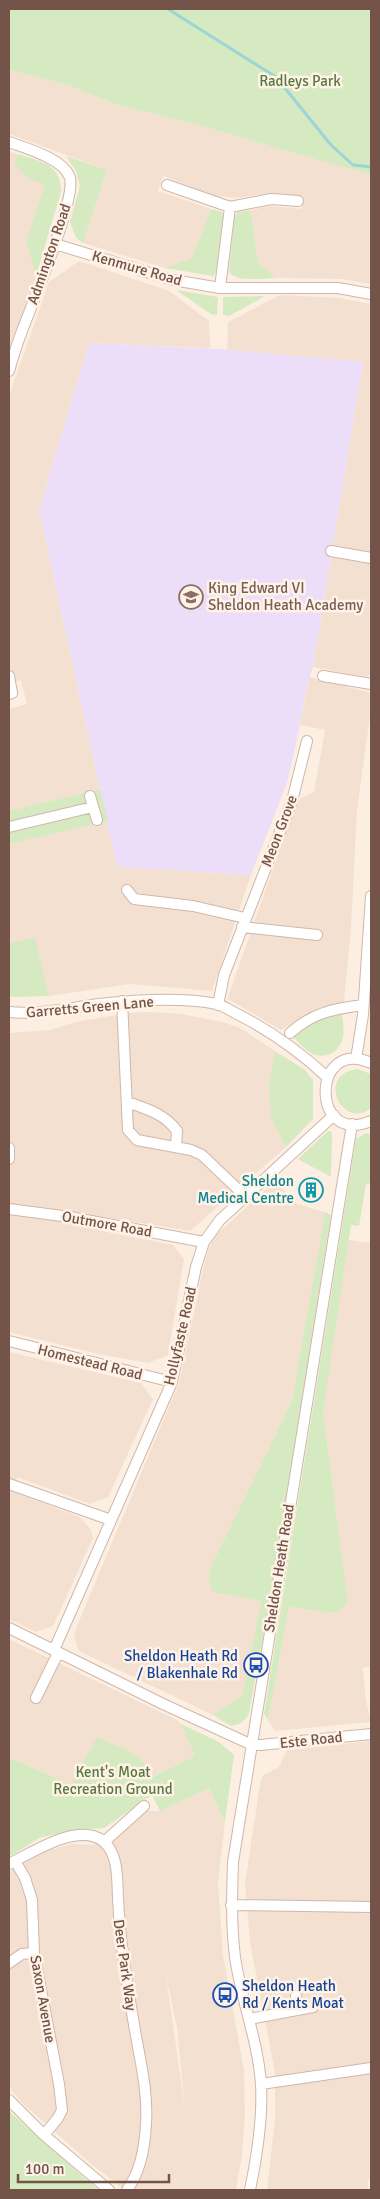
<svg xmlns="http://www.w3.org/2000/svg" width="380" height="2199" font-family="Signika,sans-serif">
<rect width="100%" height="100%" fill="#fcefe1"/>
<path fill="#f4e0d0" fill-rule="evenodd" d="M9,70L68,85L118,105L199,125L335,165L371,174V284L342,279L276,278L258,263L251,210L270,206L301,209L303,196L265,194L237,198L215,196L163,176L158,191L211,209L192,258L165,268L83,243L107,170L9,134Z
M9,151L17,154L15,162L45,185L26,241L36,276L9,349Z
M79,261L169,291L209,321L210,348L89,343L39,510L100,789L9,811V709L27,704L21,680L9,683V396L49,282Z
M280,295L339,298L371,304V674L366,677L313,667L363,362L227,350L228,322Z
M309,677L368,692L371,697V709L357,810L351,928L344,1002L320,1007L281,1030L228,999L229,994L297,800L314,792L325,730L300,725Z
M108,821L117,867L251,875L212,991L129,984L49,996L35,937L9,943V844Z
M150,1012L181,1014L223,1022L240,1028L275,1051L269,1085L271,1118L286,1147L190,1231L104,1217L103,1231L173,1245L184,1259L168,1355L148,1363L98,1354L9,1332V1033L50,1030L80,1021L129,1013Z
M275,1181L297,1204L325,1212L292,1401L212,1564L208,1579L212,1592L261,1601L242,1696L213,1715L79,1651L74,1637L77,1626L179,1383L204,1265L209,1248L215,1236Z
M348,1240L371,1243V1666L363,1668L366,1700L371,1722L275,1731L268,1720L289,1607L334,1613L348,1602L323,1412Z
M9,1352L141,1383L153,1399L108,1497L90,1504L17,1477L14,1492L80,1517L91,1530L93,1538L53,1626L36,1632L9,1619Z
M9,1639L177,1720L181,1724L195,1756L150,1778L142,1760L71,1785L9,1757Z
M371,1741V2176L368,2181V2190H267L275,2119V2072L250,1942L245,1884L260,1784L263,1775L279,1767L287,1750Z
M209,1788L225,1822L218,1882L223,1955L244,2070L245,2115L242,2155L236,2190H125L90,2163L21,2102L9,2086V1872L46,1851L72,1844L94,1845L146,1811H160ZM166,1975L177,2028L185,2110Z"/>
<path fill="#ecdef8" d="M89,343L220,349L363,362L313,667L307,685L298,735L287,783L251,875L117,867L39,510Z"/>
<path fill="#d5eac0" d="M9,9H371V174L335,165L199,125L118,105L68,85L9,70Z
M17,154C40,161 61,163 61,192L36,276L26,241L45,185C30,179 22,177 15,162Z
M66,156L107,170L83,243L76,238L70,222L80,186L76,171Z
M211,209L222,212L224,219L217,271L213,276L165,268L192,258Z
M251,210L258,263L276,278C264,278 237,283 229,272L234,217L238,212Z
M176,290L218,297L217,315L211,314Z
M265,296L229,316L223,315V297Z
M100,789L108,821L9,844V811Z
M35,937L49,996L9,997V943Z
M342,1013C342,1021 345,1030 343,1037C342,1044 337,1050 332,1053C315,1062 303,1047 292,1036C308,1024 322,1017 342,1013Z
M275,1051L305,1070L313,1080V1119L286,1147L271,1118L269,1085Z
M357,1069L371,1074V1108C343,1131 315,1075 357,1069Z
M328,1131H331L332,1134L331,1177L298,1159Z
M366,1133L371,1134V1183L366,1184L359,1226L351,1225L323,1412L348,1602L341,1609L334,1613L289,1607L268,1720L264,1714L356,1139Z
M325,1212L331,1215L272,1588L249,1713C245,1722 240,1724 231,1726L213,1715L242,1696L261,1601L212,1592L208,1579L212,1564L292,1401Z
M181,1724L219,1742L234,1755L225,1822L209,1788L160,1811L152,1795L104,1828L75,1830L39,1838L9,1857V1757L71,1785L97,1737L133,1753L142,1760L150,1778L195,1756Z
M9,2111L98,2190H9Z"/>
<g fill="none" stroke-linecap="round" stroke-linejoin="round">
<path stroke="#9cd4d7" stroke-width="3" d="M168,9L276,77L331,145L353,165L371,167"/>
<g stroke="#cfb7ab" stroke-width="12">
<path id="minor" d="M9,142C25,148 65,159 70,178C76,200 32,304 22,331C17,344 13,357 9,371
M167,185L230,207L271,199L298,201
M55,244L173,280L220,288H338L371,294
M220,288L230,207
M331,551L371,558
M9,676L12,693L9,694
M323,676L371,684
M90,796L97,820
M9,827L93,807
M127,890L134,899L193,906L245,918
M242,927L317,935
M122,1001L128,1130L137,1140L191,1150L202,1155L246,1197
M218,1005L224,975L292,801L307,741
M9,1012C40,1015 68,1008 99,1004C135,1000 182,997 217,1004C224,1006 231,1011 237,1014C271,1031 300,1052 327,1077
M290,1033C314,1012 333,1009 363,1005
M356,1059L363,1015L371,896
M371,1063C311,1036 310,1147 371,1121
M127,1102C147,1109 165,1114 177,1131L176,1147
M9,1148V1159
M9,1209L70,1217L204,1242
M9,1341L172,1382
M9,1484L111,1520
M9,1628L163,1704L250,1744L261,1745L371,1734
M54,1650L172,1382L196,1267L204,1242L220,1220L334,1115
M36,1698L58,1653
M104,1842L144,1806
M15,1861L25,1878L32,1900L34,1953L59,2084L62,2110L58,2118L44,2135
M9,1864C33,1852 78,1822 103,1841C119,1854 117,1880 118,1898C120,1945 128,1990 136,2036C141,2064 148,2094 146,2123C145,2147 141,2171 127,2190
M231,1905L371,1907
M9,1963L22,1954L34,1953
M296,1996L298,2010
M249,2019L313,2007
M261,2084L371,2068
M9,2100L44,2135L109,2190
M250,2190C257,2156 263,2119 261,2084C258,2041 241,1999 235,1957C231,1925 232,1894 233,1862L352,1124"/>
</g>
<use href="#minor" stroke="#fff" stroke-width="10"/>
</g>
<defs>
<g id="school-ring" transform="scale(1.25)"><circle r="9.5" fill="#fff3e8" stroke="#8d6e63" stroke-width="1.5"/><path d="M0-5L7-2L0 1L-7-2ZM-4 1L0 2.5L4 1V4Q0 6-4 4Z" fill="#8d6e63"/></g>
<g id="building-ring" transform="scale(1.25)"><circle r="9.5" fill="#fff3e8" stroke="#0f9aa8" stroke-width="1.5"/><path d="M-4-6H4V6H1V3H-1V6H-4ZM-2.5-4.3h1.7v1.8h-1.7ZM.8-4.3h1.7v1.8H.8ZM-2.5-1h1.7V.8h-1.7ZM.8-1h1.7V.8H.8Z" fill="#0f9aa8"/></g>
<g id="bus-ring" transform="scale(1.25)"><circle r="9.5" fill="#fff3e8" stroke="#1a4fb4" stroke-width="1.5"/><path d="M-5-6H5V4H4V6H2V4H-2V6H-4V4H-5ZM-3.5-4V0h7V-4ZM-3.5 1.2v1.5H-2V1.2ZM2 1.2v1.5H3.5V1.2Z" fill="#1a4fb4"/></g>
</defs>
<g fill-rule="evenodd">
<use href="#school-ring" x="191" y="597"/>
<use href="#building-ring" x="311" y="1190"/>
<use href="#bus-ring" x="256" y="1665"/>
<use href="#bus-ring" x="225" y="1995"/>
</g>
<g text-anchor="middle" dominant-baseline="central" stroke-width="5" stroke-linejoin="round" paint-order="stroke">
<g font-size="15" fill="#577940" stroke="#fff3e8">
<text x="300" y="81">Radleys Park</text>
<text x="113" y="1772">Kent's Moat<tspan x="113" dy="17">Recreation Ground</tspan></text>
</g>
<g font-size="15" fill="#745348" stroke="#fff3e8">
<text transform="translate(49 254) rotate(-71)">Admington Road</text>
<text transform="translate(137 268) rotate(16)">Kenmure Road</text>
<text transform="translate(279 831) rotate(-69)">Meon Grove</text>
<text transform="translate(90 1007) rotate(-5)">Garretts Green Lane</text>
<text transform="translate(107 1224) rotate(10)">Outmore Road</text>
<text transform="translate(180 1336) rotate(-77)">Hollyfaste Road</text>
<text transform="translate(90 1362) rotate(14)">Homestead Road</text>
<text transform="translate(279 1568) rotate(-81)">Sheldon Heath Road</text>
<text transform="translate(311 1740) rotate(-6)">Este Road</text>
<text transform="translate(125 1965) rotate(82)">Deer Park Way</text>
<text transform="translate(43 1999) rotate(80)">Saxon Avenue</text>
</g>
<g font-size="15" fill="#785e54" stroke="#fff3e8" text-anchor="start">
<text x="208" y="588">King Edward VI<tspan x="208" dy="17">Sheldon Heath Academy</tspan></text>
</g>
<g font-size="15" fill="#0d838f" stroke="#fff3e8" text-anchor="end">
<text x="294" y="1181">Sheldon<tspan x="294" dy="17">Medical Centre</tspan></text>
</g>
<g font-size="15" fill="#164399" stroke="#fff3e8" text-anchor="end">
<text x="238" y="1656">Sheldon Heath Rd<tspan x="238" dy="17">/ Blakenhale Rd</tspan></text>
<text x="242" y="1986" text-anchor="start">Sheldon Heath<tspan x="242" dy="17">Rd / Kents Moat</tspan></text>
</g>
</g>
<rect width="380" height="2199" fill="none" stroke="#745348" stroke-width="20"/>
<path d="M18 2174v8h151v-8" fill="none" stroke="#745348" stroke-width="2.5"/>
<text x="25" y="2174" font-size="15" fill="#745348" stroke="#fff3e8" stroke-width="4" paint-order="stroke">100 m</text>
</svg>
